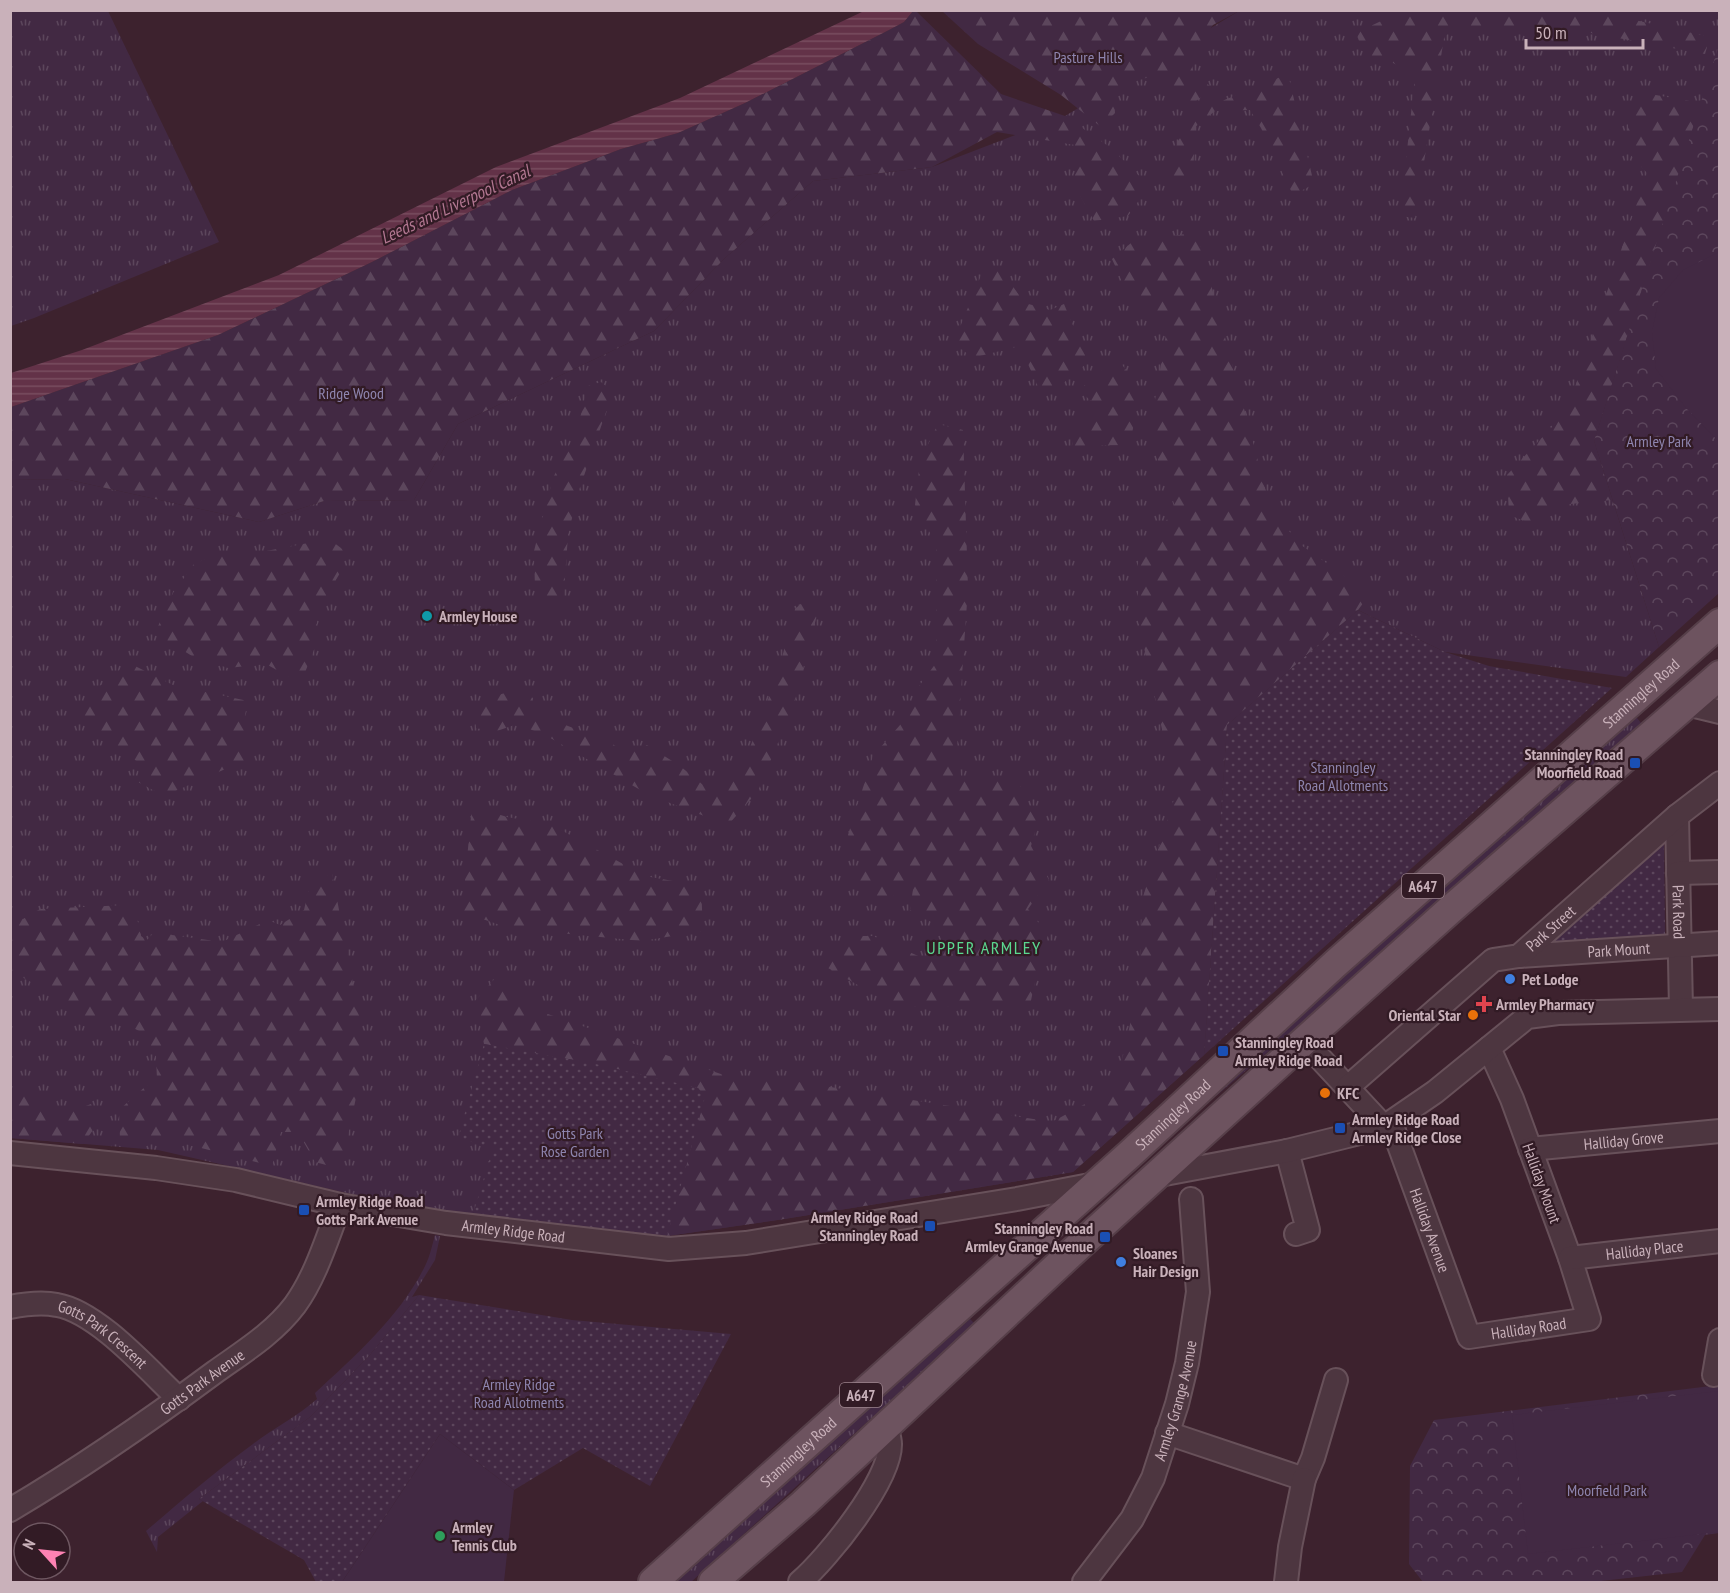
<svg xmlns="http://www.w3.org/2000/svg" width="1730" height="1593" font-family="'PT Sans Narrow',sans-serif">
<defs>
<pattern id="grass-tufts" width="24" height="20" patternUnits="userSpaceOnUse" patternTransform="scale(1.5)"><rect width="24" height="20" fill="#422943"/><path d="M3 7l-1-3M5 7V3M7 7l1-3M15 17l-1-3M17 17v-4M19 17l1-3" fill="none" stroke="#5c465c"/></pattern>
<pattern id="forest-firs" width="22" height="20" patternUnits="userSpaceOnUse" patternTransform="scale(1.5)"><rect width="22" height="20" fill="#422943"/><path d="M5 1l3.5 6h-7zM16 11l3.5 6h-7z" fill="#5c465c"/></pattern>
<pattern id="park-crowns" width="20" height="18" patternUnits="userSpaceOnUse" patternTransform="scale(1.5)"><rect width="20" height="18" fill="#422943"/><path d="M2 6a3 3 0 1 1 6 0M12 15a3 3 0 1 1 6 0" fill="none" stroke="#5c465c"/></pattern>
<pattern id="garden-dots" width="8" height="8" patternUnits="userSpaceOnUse" patternTransform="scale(1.5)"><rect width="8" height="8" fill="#422943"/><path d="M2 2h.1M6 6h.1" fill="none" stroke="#5c465c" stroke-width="1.8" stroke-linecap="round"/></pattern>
<pattern id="water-rules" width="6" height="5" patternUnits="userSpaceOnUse" patternTransform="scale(1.5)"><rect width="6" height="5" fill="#633248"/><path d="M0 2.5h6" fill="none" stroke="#784d60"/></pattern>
</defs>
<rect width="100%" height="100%" fill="#3d222e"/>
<path fill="url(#grass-tufts)" d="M10,11H108L219,242L34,318L11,326Z
M1239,11H1719V45L1715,61L1594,441L1659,647L1626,677L1445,652L1358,610L1227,725L1204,1055L1073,1172L784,1219L667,1236L426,1209L347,1193L158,1150L11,1138L10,480L65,479L259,522L324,501L414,500L458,424L654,331L725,258L813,181L932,167L1065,116Z
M1634,714L1641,723L1640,730L1291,1036L1270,1050L1216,1096H1204Z
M435,1235L440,1236L435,1260L412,1297L419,1295L369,1356L310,1417L199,1499L203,1501L158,1537L157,1552L146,1531C181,1501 216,1471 253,1444C274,1428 298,1416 317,1399L315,1393C354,1357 398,1318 423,1270C429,1260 432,1246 435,1235Z
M970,1319L975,1324L691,1582H666L890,1380L933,1352Z"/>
<path fill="url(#forest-firs)" d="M913,11H916L1001,94L1065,116L1111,148L1149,186L1128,216L1094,221L1075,186V145L997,132L932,167L813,181L725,258L654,331L458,424L414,500L324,501L259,522L65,479L11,480V407L218,335L372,262L512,190L621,149L678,133L745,103L889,30L904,22Z
M942,11H1239L1213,25L1191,56L1193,74L1213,88L1187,108L1177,93L1155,76L1128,82L1114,97L1115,113L1101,127L1061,95L978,44Z
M1595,11L1710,37L1705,54L1591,33L1454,26L1444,38L1415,218L1400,216L1415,76L1388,60L1364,54L1356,33L1402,11Z
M1288,74L1314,184L1293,195L1261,128L1250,110L1215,111L1195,127L1193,180L1167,183L1178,141L1200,110Z
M1650,94L1701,103L1594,441L1612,500L1570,504L1535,525L1509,515L1507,475L1567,411L1647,173L1628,152V118Z
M1197,232L1271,510L1301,545L1370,594L1358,610L1227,725L1204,1055L1073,1172L784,1219L667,1236L705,1097L698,1088L591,1063L484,1044L475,1001L497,976L542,1012L741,1081L786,1080L1052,1122L1116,1087L1140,980L1142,900L1176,793L1138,620V553L1176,509L1149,436L1167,328L1126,290L1112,259L1131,243Z
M1000,269L1025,303L1050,310L1064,304L1088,362L1061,385L1040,391L1020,346L972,358L954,342L982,273Z
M1117,358L1129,374L1128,390L1137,406L1130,445L1072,446L1074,428L1092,417L1091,401L1079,390Z
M601,382L613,392L578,493L568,535L563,606L546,619L535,589L534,551L553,478L577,430L588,386Z
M938,424L963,430L968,588L957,748L961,776L983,783L1016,776L1030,807L1039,817L1031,846L1049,880L1028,909L1048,935L1040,959L1030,1005L913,1007L877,996L821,964L850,936H873L925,959L935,954L943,942L933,923L910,910L913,889L908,885L888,900L866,899L855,881L861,863L848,835L873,756L907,717L917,689L936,663V544L915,505L920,461Z
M329,539L345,551L340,573L318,610L315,647L304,675L291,678L266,664L228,668L192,656L155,633L173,593L194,564L218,553L261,552Z
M804,601L818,611L794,704L758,791L728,825L649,795L547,736L517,724L494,732L476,728C473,695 495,699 518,688L533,698L532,709L542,716L581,731L600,735L621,750L647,745L680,766L702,784L724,785L743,766L777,676L795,609Z
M127,662L173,685L248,701L244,720L250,732L248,759L164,796L138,782L139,763L111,742L100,739V728L80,712L90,692L111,679Z
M472,806L507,817L550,824L645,876L701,886L703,931L642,941L569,934L533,928L503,926L462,912Z
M332,873L364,1042L358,1088L341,1169L315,1162L298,1132H281L272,1166L166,1139H120L119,1110L146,1086L157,1080L156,1055L143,1033L106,1014L89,1028L76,1023L69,1003L11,971V915L23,919L40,909L127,905L140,925L141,936L147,940L158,928L172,935L222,942L268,920L280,925L304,910L310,884Z
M11,1091L35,1098L59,1116L91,1104L98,1123L83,1144L11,1138Z"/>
<path fill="url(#park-crowns)" d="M1719,45V593L1659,647L1594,441Z
M1719,1385V1533L1705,1535L1682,1572L1592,1582H1423L1409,1564L1410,1466L1434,1420Z"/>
<path fill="url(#garden-dots)" d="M1358,610L1445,652L1489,666L1612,688L1204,1055L1227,725Z
M1664,840L1665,935L1546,942Z
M484,1044L591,1063L698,1088L705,1097L667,1236L473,1214L493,1148L458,1138Z
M419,1295L572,1320L731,1334L650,1486L583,1448L514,1490L440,1434L342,1582H316L304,1560L199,1499L310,1417L369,1356Z"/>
<path fill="#422943" d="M1719,252V442L1686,408L1656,369L1652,332L1659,298L1683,270Z
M1719,1391V1532L1528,1554L1512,1415Z
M440,1434L514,1490L504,1582H342Z"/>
<path fill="url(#water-rules)" d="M864,11H913L904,22L889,30L745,103L678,133L621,149L512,190L372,262L218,335L11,407V373L82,350L279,275L496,167L680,98Z"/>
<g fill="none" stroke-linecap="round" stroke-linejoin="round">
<g stroke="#68515a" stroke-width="26">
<g id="minor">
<path d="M1687,704L1720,712"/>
<path id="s1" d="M1677,816L1681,1009"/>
<path d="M1678,873L1720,872"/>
<path id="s2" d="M1519,956L1720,943"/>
<path d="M1304,1041L1384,1127"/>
<path id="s3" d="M1348,1087L1493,960L1519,956L1677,816L1720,783"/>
<path id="s4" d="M1391,1123L1469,1337L1589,1319L1570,1258L1512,1099L1489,1048"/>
<path id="s5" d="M1530,1149L1720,1131"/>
<path d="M1287,1151L1308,1230L1296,1234"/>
<path id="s6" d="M10,1153L156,1168L236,1180L340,1205L446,1223L669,1249L746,1243L1017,1199L1095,1184"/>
<path d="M1154,1176L1287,1151L1384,1127L1435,1092L1527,1017L1558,1013L1720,1009"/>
<path id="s7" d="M1570,1258L1720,1241"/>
<path id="s8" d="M10,1307C25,1304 43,1302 57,1305C98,1312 149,1371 179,1399"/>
<path d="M1714,1375L1720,1340"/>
<path d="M1167,1433L1304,1479L1313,1458L1336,1380"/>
<path id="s9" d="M10,1510C81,1468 149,1421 215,1372C243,1352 274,1333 295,1305C316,1276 327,1238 340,1205"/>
<path d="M800,1582C827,1559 891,1480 890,1444C890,1438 887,1431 886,1426"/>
<path id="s10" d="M1084,1582L1132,1519L1153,1478L1177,1404L1187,1363L1198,1292L1191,1199"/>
<path d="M1286,1582L1290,1547L1304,1479"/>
</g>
</g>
<g stroke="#563f49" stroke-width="32">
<g id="major">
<path id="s11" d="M653,1582L1130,1154L1335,964L1720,623"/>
<path d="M713,1582L803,1504L1069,1255L1304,1041L1451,909L1720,675"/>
</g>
</g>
<use href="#minor" stroke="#4d3640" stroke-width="22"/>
<use href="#major" stroke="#6d535f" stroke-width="28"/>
</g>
<circle fill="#0f9aa8" stroke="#321b25" stroke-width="2" cx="427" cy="616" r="6"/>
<g fill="#1a4fb4" stroke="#321b25" stroke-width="2">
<rect x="1629" y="757" width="12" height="12" rx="3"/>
<rect x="1217" y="1045" width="12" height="12" rx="3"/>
<rect x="1334" y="1122" width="12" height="12" rx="3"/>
<rect x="298" y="1204" width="12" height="12" rx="3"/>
<rect x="924" y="1220" width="12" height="12" rx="3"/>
<rect x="1099" y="1231" width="12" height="12" rx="3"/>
</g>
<g fill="#3f7fe0" stroke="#321b25" stroke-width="2">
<circle cx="1510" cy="979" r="6"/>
<circle cx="1121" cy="1262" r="6"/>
</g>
<path fill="#e0444e" stroke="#321b25" stroke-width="2" d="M1481 995h6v6h6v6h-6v6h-6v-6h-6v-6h6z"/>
<g fill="#e8710a" stroke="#321b25" stroke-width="2">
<circle cx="1473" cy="1015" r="6"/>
<circle cx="1325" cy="1093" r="6"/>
</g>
<circle fill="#2e9e5b" stroke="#321b25" stroke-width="2" cx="440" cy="1536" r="6"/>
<g text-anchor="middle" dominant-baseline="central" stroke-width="4.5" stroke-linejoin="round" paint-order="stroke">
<g fill="#321b25" stroke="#9c848d" stroke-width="1.5">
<rect x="1402" y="874" width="42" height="24" rx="4.5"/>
<rect x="840" y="1383" width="42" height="24" rx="4.5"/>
</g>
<g font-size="15" font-weight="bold" fill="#c9b1ba">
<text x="1423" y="886">A647</text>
<text x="861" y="1395">A647</text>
</g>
<g font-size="16" fill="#8e85af" stroke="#321b25">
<text x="1088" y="57">Pasture Hills</text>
<text x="351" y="393">Ridge Wood</text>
<text x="1659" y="441">Armley Park</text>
<text x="1343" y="767">Stanningley<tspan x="1343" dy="18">Road Allotments</tspan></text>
<text x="575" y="1133">Gotts Park<tspan x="575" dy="18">Rose Garden</tspan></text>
<text x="519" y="1384">Armley Ridge<tspan x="519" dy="18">Road Allotments</tspan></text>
<text x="1607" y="1490">Moorfield Park</text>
</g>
<g font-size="16" font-weight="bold" fill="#c9b1ba" stroke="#321b25" text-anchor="start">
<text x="439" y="616">Armley House</text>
<text x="1623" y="754" text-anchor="end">Stanningley Road<tspan x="1623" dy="18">Moorfield Road</tspan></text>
<text x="1522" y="979">Pet Lodge</text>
<text x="1496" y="1004">Armley Pharmacy</text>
<text x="1461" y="1015" text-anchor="end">Oriental Star</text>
<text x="1235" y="1042">Stanningley Road<tspan x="1235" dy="18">Armley Ridge Road</tspan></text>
<text x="1337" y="1093">KFC</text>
<text x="1352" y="1119">Armley Ridge Road<tspan x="1352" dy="18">Armley Ridge Close</tspan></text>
<text x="316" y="1201">Armley Ridge Road<tspan x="316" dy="18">Gotts Park Avenue</tspan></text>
<text x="918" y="1217" text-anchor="end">Armley Ridge Road<tspan x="918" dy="18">Stanningley Road</tspan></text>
<text x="1093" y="1228" text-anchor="end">Stanningley Road<tspan x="1093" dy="18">Armley Grange Avenue</tspan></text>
<text x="1133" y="1253">Sloanes<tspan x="1133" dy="18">Hair Design</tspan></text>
<text x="452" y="1527">Armley<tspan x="452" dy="18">Tennis Club</tspan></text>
</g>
<g font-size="16" fill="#c9b1ba" stroke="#321b25">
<text stroke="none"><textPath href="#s11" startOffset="1329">Stanningley Road</textPath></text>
<text stroke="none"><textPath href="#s1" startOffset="96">Park Road</textPath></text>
<text stroke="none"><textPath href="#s3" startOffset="261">Park Street</textPath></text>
<text stroke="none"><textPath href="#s2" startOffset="100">Park Mount</textPath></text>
<text stroke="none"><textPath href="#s11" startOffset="699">Stanningley Road</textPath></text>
<text stroke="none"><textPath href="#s5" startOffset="94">Halliday Grove</textPath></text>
<text transform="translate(1542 1183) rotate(70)">Halliday Mount</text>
<text stroke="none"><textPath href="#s6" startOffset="510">Armley Ridge Road</textPath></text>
<text stroke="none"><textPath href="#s4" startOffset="114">Halliday Avenue</textPath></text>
<text stroke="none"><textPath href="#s7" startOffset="75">Halliday Place</textPath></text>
<text stroke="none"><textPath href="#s4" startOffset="288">Halliday Road</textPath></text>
<text stroke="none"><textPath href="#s8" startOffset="102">Gotts Park Crescent</textPath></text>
<text stroke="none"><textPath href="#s9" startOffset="231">Gotts Park Avenue</textPath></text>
<text stroke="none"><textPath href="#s10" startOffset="206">Armley Grange Avenue</textPath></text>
<text stroke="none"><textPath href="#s11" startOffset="195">Stanningley Road</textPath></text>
</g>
<g font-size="18" font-style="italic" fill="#b27791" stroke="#321b25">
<text transform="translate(455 204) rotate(-25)">Leeds and Liverpool Canal</text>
</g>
<g font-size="18" letter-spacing="1.5" fill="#5bd990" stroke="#321b25">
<text x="984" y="947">UPPER ARMLEY</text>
</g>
</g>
<rect width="1730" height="1593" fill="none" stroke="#c9b1ba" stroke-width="24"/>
<g transform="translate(42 1551) rotate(297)"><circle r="28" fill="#321b25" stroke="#6e5761" stroke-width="1.5"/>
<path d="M0-4.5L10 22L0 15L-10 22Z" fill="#fd82b3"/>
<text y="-9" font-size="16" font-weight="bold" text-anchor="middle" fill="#c9b1ba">N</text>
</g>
<path d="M1526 39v9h117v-9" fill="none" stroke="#c9b1ba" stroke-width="3"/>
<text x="1535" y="39" font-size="18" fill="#c9b1ba" stroke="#321b25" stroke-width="4.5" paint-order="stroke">50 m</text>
</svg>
